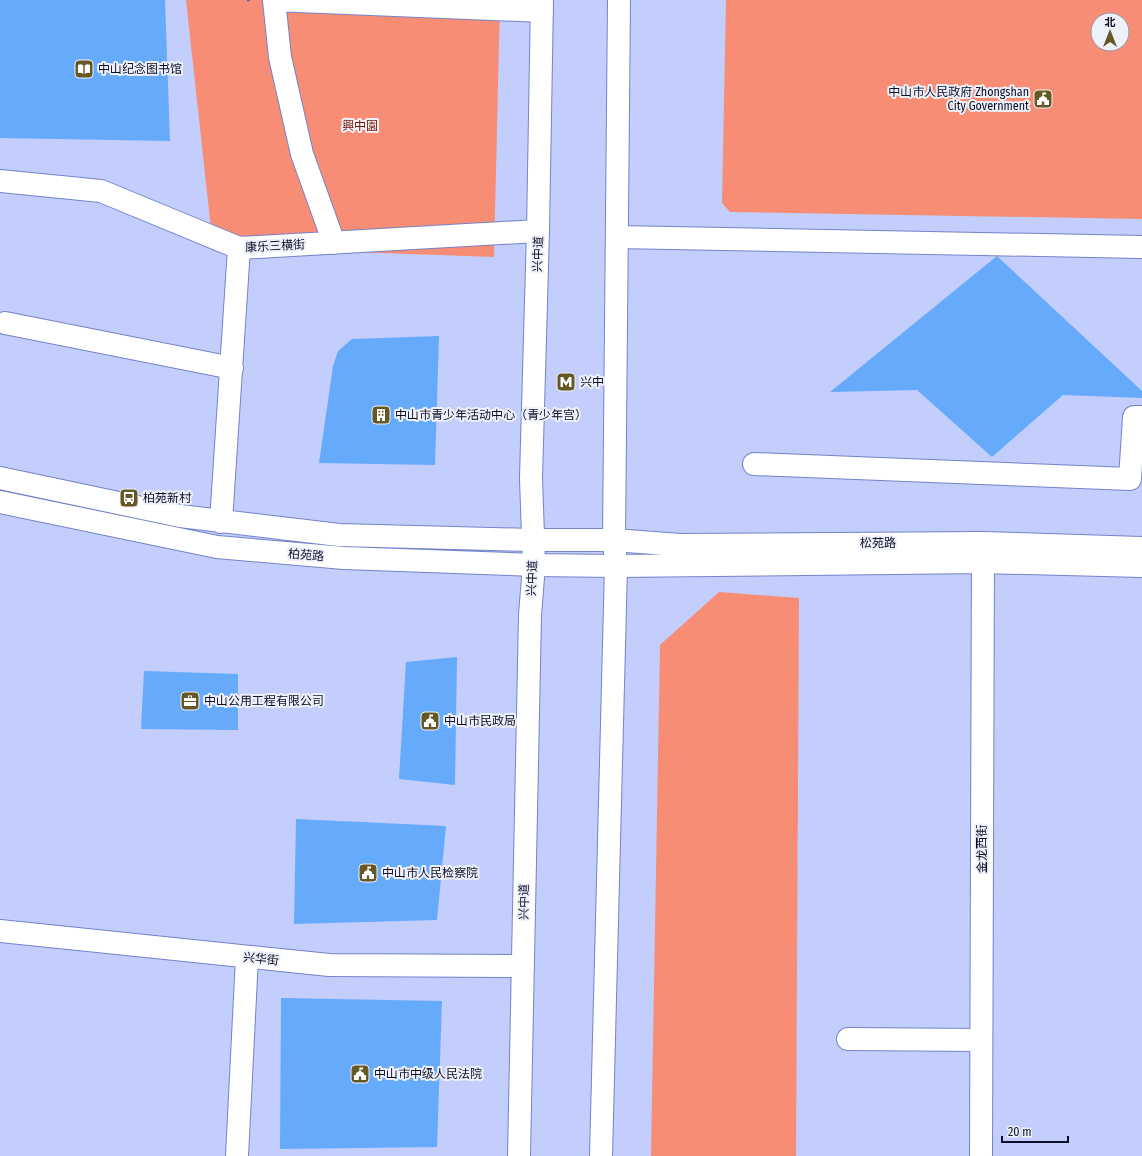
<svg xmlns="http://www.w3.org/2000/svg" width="1142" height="1156" font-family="'Fira Sans Condensed','Noto Sans SC',sans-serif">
<rect width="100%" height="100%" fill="#c3cefc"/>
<path fill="#f78d74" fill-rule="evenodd" d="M186,0H500L494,257L213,247Z
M726,0H1142V219L730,212L722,203ZM1098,20H1122V44H1098Z
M719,592L799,598L796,1156H651L660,645Z"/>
<path fill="#66aafc" d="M0,0H165L170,141L0,138Z
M997,256L1142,391V398L1063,395L992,457L917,390L830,392Z
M439,336L435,465L319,463L333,366L338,351L352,339Z
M457,657L455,785L399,779L406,662Z
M144,671L238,674V730L141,729Z
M296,819L446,826L437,920L294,924Z
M281,998L442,1001L437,1147L280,1149Z"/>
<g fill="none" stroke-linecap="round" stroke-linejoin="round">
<g stroke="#7483ca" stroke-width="24">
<path id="minor" d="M274,0L542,11
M274,0L280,57L302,154L334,243
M0,181L101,191L239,248L538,231
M617,237L1142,247
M5,323L232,368
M754,464L1130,479L1134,417H1142
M0,478L180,516L339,535L532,540H614L680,545L983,543L1142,548
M0,502L217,547L344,558L534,565L616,566L982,562L1142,566
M221,522L239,248
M0,931L329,965L523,966
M848,1039L981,1040
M237,1156L247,957
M981,1156L983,548"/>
</g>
<g stroke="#7483ca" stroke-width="24">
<path id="major" d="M519,1156L530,615L534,565L531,478L538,231L542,0
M601,1156L616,566L614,540L619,0"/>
</g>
<path stroke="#61688c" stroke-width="2.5" stroke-dasharray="3 3" stroke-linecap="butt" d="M247,0H253"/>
<use href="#minor" stroke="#fff" stroke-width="22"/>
<use href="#major" stroke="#fff" stroke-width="22"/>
</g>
<defs>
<g id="library-square" transform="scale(1)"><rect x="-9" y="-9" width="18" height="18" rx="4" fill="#665825" stroke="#eff1f9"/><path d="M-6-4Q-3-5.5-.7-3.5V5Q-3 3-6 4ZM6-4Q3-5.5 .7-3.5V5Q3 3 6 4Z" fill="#fff"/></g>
<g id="civic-square" transform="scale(1)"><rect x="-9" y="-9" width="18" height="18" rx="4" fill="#665825" stroke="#eff1f9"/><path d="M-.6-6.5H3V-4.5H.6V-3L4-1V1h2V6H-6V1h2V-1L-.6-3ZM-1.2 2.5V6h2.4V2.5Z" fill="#fff"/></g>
<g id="metro-square" transform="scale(1)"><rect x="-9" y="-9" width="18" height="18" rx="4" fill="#665825" stroke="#eff1f9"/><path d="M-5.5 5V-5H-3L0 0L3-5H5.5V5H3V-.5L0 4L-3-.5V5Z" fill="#fff"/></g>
<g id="building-square" transform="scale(1)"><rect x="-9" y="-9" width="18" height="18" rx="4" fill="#665825" stroke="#eff1f9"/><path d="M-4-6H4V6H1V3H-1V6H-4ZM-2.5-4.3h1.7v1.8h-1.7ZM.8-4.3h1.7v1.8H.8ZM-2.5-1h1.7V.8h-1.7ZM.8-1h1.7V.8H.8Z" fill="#fff"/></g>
<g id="bus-square" transform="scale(1)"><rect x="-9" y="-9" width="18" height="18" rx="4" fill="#665825" stroke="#eff1f9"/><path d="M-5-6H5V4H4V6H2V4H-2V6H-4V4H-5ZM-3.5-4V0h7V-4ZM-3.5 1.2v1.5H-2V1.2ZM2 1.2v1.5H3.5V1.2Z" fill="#fff"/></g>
<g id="office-square" transform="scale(1)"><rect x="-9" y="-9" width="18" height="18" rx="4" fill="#665825" stroke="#eff1f9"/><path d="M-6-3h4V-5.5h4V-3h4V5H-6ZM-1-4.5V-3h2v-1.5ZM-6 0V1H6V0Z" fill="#fff"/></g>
</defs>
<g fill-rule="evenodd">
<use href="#library-square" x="84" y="69"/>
<use href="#civic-square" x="1043" y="99"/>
<use href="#metro-square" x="566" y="382"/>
<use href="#building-square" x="381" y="415"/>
<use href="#bus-square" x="129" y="498"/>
<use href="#office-square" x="190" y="701"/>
<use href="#civic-square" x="430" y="721"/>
<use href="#civic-square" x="368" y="873"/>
<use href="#civic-square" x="360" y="1074"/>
</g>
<g text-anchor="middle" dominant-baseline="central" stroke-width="4" stroke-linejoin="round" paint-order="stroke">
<g font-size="12" fill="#0b0e29" stroke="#eff1f9" text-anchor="start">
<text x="98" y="69">中山纪念图书馆</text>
<text x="1029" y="92" text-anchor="end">中山市人民政府 Zhongshan<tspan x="1029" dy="14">City Government</tspan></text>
<text x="580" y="382">兴中</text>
<text x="395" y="415">中山市青少年活动中心（青少年宫）</text>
<text x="143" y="498">柏苑新村</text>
<text x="204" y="701">中山公用工程有限公司</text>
<text x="444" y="721">中山市民政局</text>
<text x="382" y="873">中山市人民检察院</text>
<text x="374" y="1074">中山市中级人民法院</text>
</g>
<g font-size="12" fill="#771500" stroke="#eff1f9">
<text x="360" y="126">興中園</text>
</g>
<g font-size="12" fill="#0b0e29" stroke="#eff1f9">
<text transform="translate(275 246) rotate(-3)">康乐三横街</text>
<text transform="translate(538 254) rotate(-88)">兴中道</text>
<text x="878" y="543">松苑路</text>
<text transform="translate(306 555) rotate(5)">柏苑路</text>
<text transform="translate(532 578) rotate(-88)">兴中道</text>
<text transform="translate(982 849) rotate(-90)">金龙西街</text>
<text transform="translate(524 902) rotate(-89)">兴中道</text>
<text transform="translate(261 959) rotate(6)">兴华街</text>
</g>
</g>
<g transform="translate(1110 32)"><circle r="19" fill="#eff1f9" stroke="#9496a6"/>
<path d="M0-3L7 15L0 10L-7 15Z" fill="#665825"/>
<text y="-6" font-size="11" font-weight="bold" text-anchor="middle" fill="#0b0e29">北</text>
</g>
<path d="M1002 1136v6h66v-6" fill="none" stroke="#0b0e29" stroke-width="2"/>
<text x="1008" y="1136" font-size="12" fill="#0b0e29" stroke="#eff1f9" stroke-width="3" paint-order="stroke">20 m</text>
</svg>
